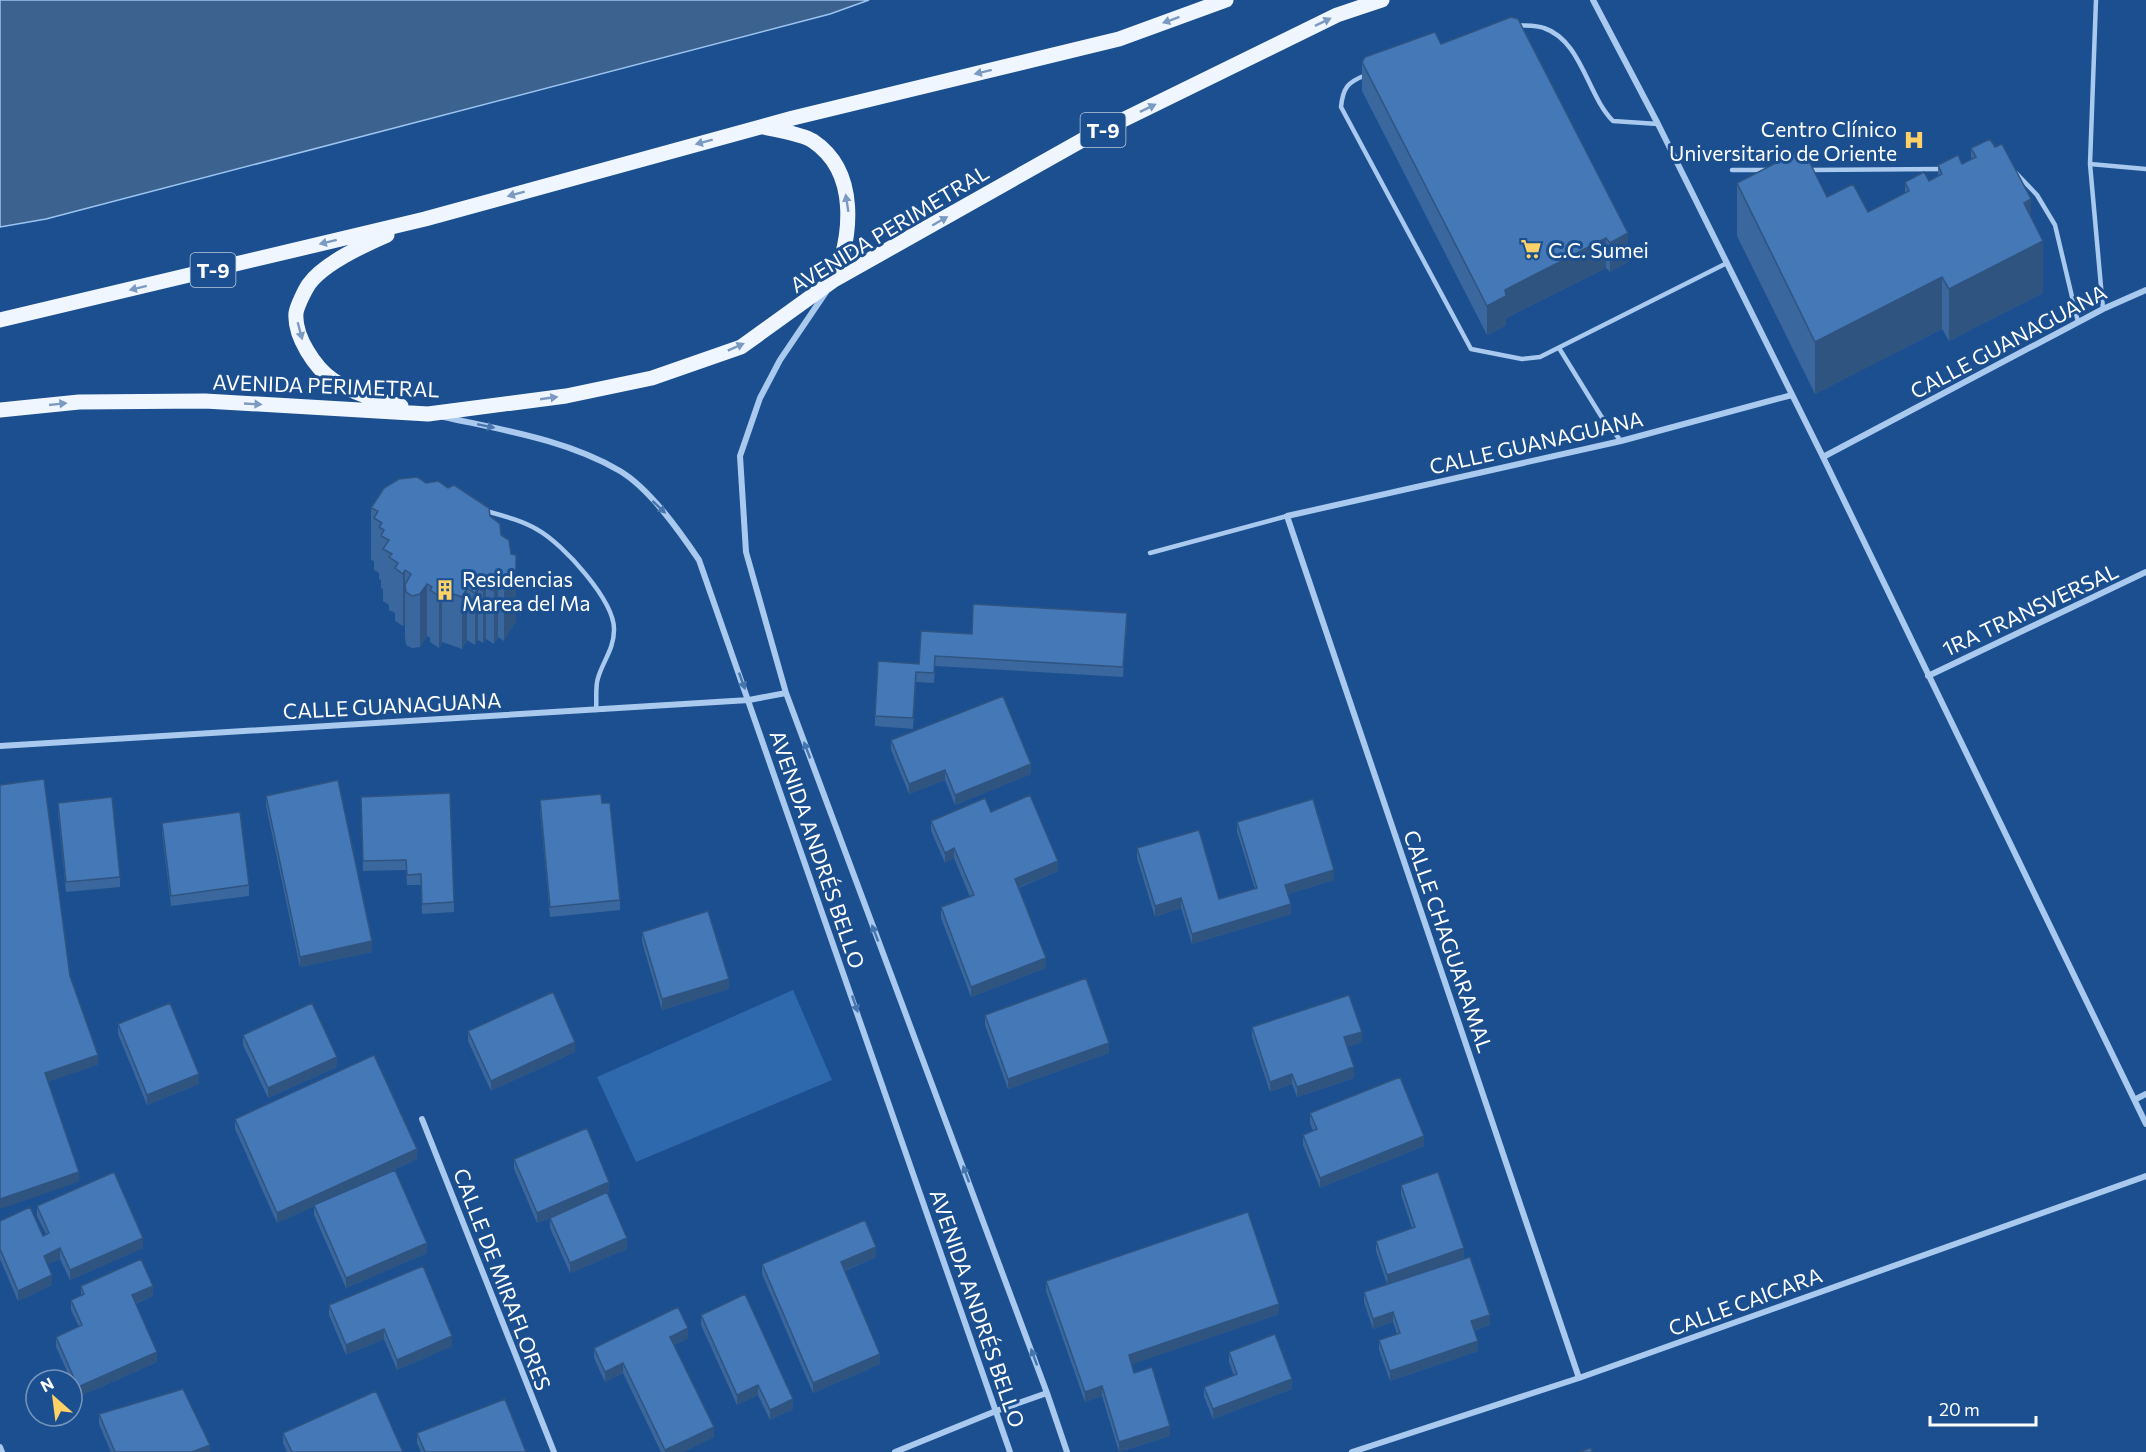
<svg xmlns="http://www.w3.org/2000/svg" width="2146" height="1452" font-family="Commissioner,sans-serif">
<rect width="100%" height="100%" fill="#1b4f8f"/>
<path fill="#2e69ad" d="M793,990L832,1080L636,1162L597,1077Z"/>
<path fill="#3c6290" stroke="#9cc4f0" stroke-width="1.5" d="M0,0H869L830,14L46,219L0,227Z"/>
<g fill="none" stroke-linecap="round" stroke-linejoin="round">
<path stroke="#a9c9ee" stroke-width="4.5" d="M2096,0L2090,164L2103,309
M1516,25C1524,26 1536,25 1544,28C1582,41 1587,95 1613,121L1658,124
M1366,75C1348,82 1343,87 1341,107L1471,349L1522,359L1540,357L1725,264
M2090,164L2146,169
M1732,170H1768
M1809,170L1942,169
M2016,173L2037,195L2055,225L2078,322
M1559,348L1601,416L1621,441
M486,511C504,516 523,521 538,530C563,544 615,601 614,630C614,649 603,661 598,678C595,687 597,700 596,710
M1150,553L1287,516"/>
<path stroke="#a9c9ee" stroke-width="6" d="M1593,0L1658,124L1823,457L2146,1124
M826,292L780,360L760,398L740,456L746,552L786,693L1047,1393L1067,1452
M444,417C503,430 567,440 620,471C650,489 680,532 699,560L1010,1452
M1823,457L2103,309L2146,290
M1928,676L2146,572
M0,746L749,700L786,693
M2136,1099L2146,1094
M422,1119L554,1452
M1579,1378L1287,516L1621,441L1792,395
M0,1447L2,1452
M895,1452L996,1411L1047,1393
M1352,1452L1579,1378L2146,1176"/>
<path stroke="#f0f6ff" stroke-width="15" d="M764,127C779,131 800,133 813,141C859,172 852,236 834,280
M387,235C364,245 324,263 309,284C305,290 297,306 296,313C294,336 315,368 333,380C354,394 377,400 401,406
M0,320L425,219L793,118L1119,39L1226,0
M0,410L79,402L205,401L428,414L566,396L652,378L741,347L834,280L1086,138L1337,15L1382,0"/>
</g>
<path fill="#3a679d" d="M1441,44L1628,262L1610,272L1606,268L1506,318V325L1487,335L1362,91V62Z
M1971,148L2031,217L2043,293L1949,341L1942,329L1815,394L1737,236V183L1827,197L1868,212L1905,193V182L1929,181L1938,177V165L1962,164L1971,160Z
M426,483L490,516L501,535L516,621L504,641L498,637L494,644L486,639L483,643L478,640L475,645L467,640L462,649L442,642L439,648L430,642V638L427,636L420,647L412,648L406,645L405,637V624L403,626L395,621V613L389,610V605L383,601V589L381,588V580L379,579V573L374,570V561L371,560V508Z
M1127,623L1123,677L935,666L934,683L916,682L913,729L875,726V716L919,664L972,634Z
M891,740L1031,774L955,805L945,780L909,794L891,750Z
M266,796L372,952L300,967L266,806Z
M540,800L620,900V910L550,917L540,810Z
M58,803L120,877V887L66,892L58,813Z
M361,807L454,902V912L422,914L421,885H407L406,870L363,871Z
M991,812L1058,871L1019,888L1046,968L971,997L941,918V907L970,897L954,858L945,863L931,831V821Z
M1237,822L1334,880L1288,894L1291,914L1192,944L1181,908L1155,917L1137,858V848L1219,899L1255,889L1237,832Z
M162,823L249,885V896L171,906L162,833Z
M642,932L729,989L662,1010L642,942Z
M985,1015L1109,1053L1008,1089L985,1025Z
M118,1024L199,1084L147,1105L118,1034Z
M1252,1027L1362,1042L1347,1047L1354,1078L1297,1097L1292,1084L1270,1092L1252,1037Z
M468,1031L575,1052L491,1091L468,1041Z
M243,1035L337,1067L268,1098L243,1045Z
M1310,1113L1424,1146L1320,1188L1303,1145V1135L1313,1131L1310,1123Z
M235,1119L417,1159L374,1179L427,1253L346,1288L314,1215V1206L277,1223L235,1129Z
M514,1159L609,1192L607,1193L627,1249L570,1273L550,1228V1218L537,1223L514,1169Z
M1401,1185L1464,1258L1490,1325L1475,1330L1478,1351L1390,1381L1379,1350V1340L1397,1334L1393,1322L1373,1329L1364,1302V1292L1387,1284L1376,1251V1241L1412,1228L1401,1195Z
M37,1206L143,1248L70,1280L60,1259L47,1264L52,1285L18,1301L0,1259V1221L43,1236L46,1234L37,1216Z
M876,1257L845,1271L880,1364L813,1393L762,1274V1264Z
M1046,1281L1279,1314L1132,1364L1134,1373L1170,1436L1119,1452L1102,1396L1085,1402L1046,1291Z
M81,1286L153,1296L136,1304L157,1362L78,1397L72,1383V1380H71L56,1347V1337L79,1327L71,1310V1300L81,1296Z
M329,1305L452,1346L397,1370L384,1339L346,1355L329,1315Z
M701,1315L793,1409L770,1420L758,1395L737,1405L701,1325Z
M688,1338L674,1345L714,1437L683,1452H661L623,1373L605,1382L594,1358V1348Z
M1229,1352L1292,1389L1213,1419L1204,1397V1387L1234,1376L1229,1362Z
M99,1414L210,1452H111L99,1424Z
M283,1433L403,1452H287L283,1443Z
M417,1433L526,1452H421L417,1443Z"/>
<path fill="#305480" d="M2031,199V247L2043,241V293L1949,341V289L2024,203Z
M1628,233V262L1610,272V243Z
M1606,238V268L1506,318V325L1487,335V306L1505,290Z
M1942,277V329L1815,394V342Z
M516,569V621L504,641V589Z
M405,570V624L403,626V574Z
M427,584V636L420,647V594Z
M498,585V637L494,644V591Z
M486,587V639L483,643V591Z
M467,588V640L462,649V597Z
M478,588V640L475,645V593Z
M442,590V642L439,648V596Z
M1127,613V623L1123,677V667Z
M1031,764V774L955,805V795Z
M945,770V780L909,794V784Z
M954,848V858L945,863V853Z
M1058,861V871L1015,889V879Z
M1334,870V880L1285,895V885Z
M1181,898V908L1155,917V906Z
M1291,904V914L1192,944V934Z
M372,941V952L300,967V957Z
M1046,958V968L971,997V987Z
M729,979V989L662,1010V999Z
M1362,1032V1042L1344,1048V1037Z
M575,1042V1052L491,1091V1081Z
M1109,1043V1053L1008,1089V1079Z
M98,1055V1065L45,1083V1073Z
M337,1057V1067L268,1098V1088Z
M1354,1067V1078L1297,1097V1087Z
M199,1074V1084L147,1105V1095Z
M1292,1074V1084L1270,1092V1082Z
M1424,1136V1146L1320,1188V1178Z
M417,1149V1159L277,1223V1213Z
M79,1172V1182L0,1209V1199Z
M609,1182V1192L537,1223V1213Z
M143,1238V1248L70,1280V1270Z
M627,1238V1249L570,1273V1263Z
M427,1243V1253L346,1288V1278Z
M876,1247V1257L841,1272V1262Z
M60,1248V1259L44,1266V1256Z
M1464,1248V1258L1387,1285V1275Z
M52,1275V1285L18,1301V1291Z
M153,1286V1296L132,1305V1295Z
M1279,1304V1314L1129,1365V1355Z
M1393,1312V1322L1373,1329V1319Z
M1490,1315V1325L1471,1331V1321Z
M688,1328V1338L670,1347V1337Z
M384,1329V1339L346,1355V1345Z
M452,1336V1346L397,1370V1360Z
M1478,1341V1351L1390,1381V1371Z
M157,1352V1362L78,1397V1387Z
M880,1354V1364L813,1393V1383Z
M623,1363V1373L605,1382V1372Z
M1292,1379V1389L1213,1419V1409Z
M758,1385V1395L737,1405V1395Z
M1102,1386V1396L1085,1402V1392Z
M793,1399V1409L770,1420V1410Z
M1170,1426V1436L1119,1452V1442Z
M714,1427V1437L683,1452H665V1450Z
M210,1445V1452H192Z"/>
<path fill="#4478b7" stroke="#305480" stroke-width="1.5" d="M1511,17L1518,19L1628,233L1610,243L1606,238L1505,290L1506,296L1487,306L1362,62L1365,57L1435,32L1441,44Z
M1990,139L1995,147L2002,144L2031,199L2024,203L2043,241L1949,289L1942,277L1815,342L1737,183L1803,149L1827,197L1853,184L1868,212L1909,191L1905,182L1924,172L1929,181L1942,174L1938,165L1958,155L1962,164L1976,157L1971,148Z
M417,477L426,483L438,481L448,488L454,485L489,508L490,516L500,524L501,535L509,540L511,554L516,555V569L504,589L498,585L494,591L486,587L483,591L478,588L475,593L467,588L462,597L442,590L439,596L430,590L432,587L427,584L420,594L412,596L406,592L405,585L411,574L405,570L403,574L395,568L398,563L389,557L392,554L383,549L389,540L381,536L384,530L379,527L382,523L374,518L378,511L371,508L384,488L399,479Z
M973,604L1127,613L1123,667L935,656L934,673L916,672L913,718L875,716L878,661L919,664L921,631L972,634Z
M1003,696L1031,764L955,795L945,770L909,784L891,740Z
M44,779L70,976L98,1055L45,1073L79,1172L0,1199V785Z
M338,780L372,941L300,957L266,796Z
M450,793L454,902L422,904L421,874L407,875L406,860L363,861L361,797Z
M601,794L602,803H610L620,900L550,907L540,800Z
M1030,795L1058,861L1015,879L1046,958L971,987L941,907L974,895L954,848L945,853L931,821L985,798L991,812Z
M112,797L120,877L66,882L58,803Z
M1313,799L1334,870L1285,885L1291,904L1192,934L1181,898L1155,906L1137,848L1199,830L1219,899L1257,888L1237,822Z
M240,812L249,885L171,896L162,823Z
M708,911L729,979L662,999L642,932Z
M1086,978L1109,1043L1008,1079L985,1015Z
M553,992L575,1042L491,1081L468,1031Z
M1349,995L1362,1032L1344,1037L1354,1067L1297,1087L1292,1074L1270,1082L1252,1027Z
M170,1003L199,1074L147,1095L118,1024Z
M312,1003L337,1057L268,1088L243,1035Z
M374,1055L417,1149L277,1213L235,1119Z
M1400,1077L1424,1136L1320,1178L1303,1135L1317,1129L1310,1113Z
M587,1128L609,1182L537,1213L514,1159Z
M395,1170L427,1243L346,1278L314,1205Z
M114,1172L143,1238L70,1270L60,1248L44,1256L52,1275L18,1291L0,1249V1221L30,1207L43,1236L49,1233L37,1206Z
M1438,1172L1464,1248L1387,1275L1376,1241L1415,1227L1401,1185Z
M607,1192L627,1238L570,1263L550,1218Z
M1248,1212L1279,1304L1129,1355L1134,1373L1152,1367L1170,1426L1119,1442L1102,1386L1085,1392L1046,1281Z
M865,1220L876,1247L841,1262L880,1354L813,1383L762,1264Z
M1470,1257L1490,1315L1471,1321L1478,1341L1390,1371L1379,1340L1400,1333L1393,1312L1373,1319L1364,1292Z
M141,1259L153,1286L132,1295L157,1352L78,1387L56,1337L82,1325L71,1300L84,1294L81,1286Z
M423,1266L452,1336L397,1360L384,1329L346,1345L329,1305Z
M745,1294L793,1399L770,1410L758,1385L737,1395L701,1315Z
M678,1307L688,1328L670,1337L714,1427L665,1450L623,1363L605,1372L594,1348Z
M1275,1334L1292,1379L1213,1409L1204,1387L1237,1374L1229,1352Z
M183,1389L210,1445L192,1452H115L99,1414Z
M376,1391L403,1452H292L283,1433Z
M505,1399L526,1452H425L417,1433Z
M1591,1448L1592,1452H1578Z"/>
<defs><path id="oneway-solid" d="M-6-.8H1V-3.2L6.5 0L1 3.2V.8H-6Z" transform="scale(1.5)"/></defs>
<g fill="#7b9ac1">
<use href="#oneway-solid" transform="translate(1171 20) rotate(160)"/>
<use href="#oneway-solid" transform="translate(1323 22) rotate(-26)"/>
<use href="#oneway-solid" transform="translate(983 72) rotate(166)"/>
<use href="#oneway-solid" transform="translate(1148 108) rotate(-26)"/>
<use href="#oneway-solid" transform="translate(704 142) rotate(165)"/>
<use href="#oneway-solid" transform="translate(516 194) rotate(165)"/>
<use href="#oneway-solid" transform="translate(847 203) rotate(-99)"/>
<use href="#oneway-solid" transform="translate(940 221) rotate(-30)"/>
<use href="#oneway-solid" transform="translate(328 242) rotate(166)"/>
<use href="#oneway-solid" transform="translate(138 288) rotate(166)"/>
<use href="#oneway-solid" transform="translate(300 331) rotate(75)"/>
<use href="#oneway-solid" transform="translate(736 347) rotate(-24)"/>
<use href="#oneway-solid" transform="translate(549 398) rotate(-8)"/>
<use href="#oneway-solid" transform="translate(58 404) rotate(-6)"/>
<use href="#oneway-solid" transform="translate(253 404) rotate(3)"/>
</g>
<g fill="#4674ac">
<use href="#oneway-solid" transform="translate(486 426) rotate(12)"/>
<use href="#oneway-solid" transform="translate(659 507) rotate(43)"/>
<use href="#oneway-solid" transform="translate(742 681) rotate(70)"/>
<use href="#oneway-solid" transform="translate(807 750) rotate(-111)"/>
<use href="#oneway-solid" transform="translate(875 933) rotate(-111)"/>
<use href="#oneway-solid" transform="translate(855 1004) rotate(71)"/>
<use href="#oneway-solid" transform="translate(966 1174) rotate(-110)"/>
<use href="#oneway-solid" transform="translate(1034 1357) rotate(-110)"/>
</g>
<defs>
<g id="hospital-bare" transform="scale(1.62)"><path d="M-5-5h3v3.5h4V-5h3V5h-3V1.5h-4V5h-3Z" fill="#ffd166" stroke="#1b4f8f" stroke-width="2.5" paint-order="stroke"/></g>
<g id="supermarket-bare" transform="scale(1.62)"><path d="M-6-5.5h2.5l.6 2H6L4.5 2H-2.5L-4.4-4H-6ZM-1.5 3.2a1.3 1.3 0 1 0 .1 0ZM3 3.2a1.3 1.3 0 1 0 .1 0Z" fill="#ffd166" stroke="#1b4f8f" stroke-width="2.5" paint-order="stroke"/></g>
<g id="building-bare" transform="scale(1.62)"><path d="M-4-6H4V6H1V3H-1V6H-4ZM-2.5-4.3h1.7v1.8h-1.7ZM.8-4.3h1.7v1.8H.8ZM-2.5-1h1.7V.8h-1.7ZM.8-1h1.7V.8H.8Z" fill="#ffd166" stroke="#1b4f8f" stroke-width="2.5" paint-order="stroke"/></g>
</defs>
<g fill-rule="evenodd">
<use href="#hospital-bare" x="1914" y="140"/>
<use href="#supermarket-bare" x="1531" y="249"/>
<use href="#building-bare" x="445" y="590"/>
</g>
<g text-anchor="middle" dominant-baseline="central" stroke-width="6" stroke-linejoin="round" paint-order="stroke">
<g fill="#1b4f8f" stroke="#bbcadd" stroke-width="1.5">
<rect x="1080.5" y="113" width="45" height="34" rx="4.5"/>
<rect x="190.5" y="253" width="45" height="34" rx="4.5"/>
</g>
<g font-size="20" font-weight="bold" fill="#fff">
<text x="1103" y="130">T-9</text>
<text x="213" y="270">T-9</text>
</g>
<g font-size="21" fill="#fff" stroke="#1b4f8f" text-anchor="start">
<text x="1897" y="128" text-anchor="end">Centro Clínico<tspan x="1897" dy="24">Universitario de Oriente</tspan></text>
<text x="1548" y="249">C.C. Sumei</text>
<text x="462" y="578">Residencias<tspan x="462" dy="24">Marea del Ma</tspan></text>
</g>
<g font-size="21" fill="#fff" stroke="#1b4f8f">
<text transform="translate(889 228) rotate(-31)">AVENIDA PERIMETRAL</text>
<text transform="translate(2008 341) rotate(-28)">CALLE GUANAGUANA</text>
<text transform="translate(326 385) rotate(2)">AVENIDA PERIMETRAL</text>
<text transform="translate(1536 442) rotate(-13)">CALLE GUANAGUANA</text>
<text transform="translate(2030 609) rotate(-25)">1RA TRANSVERSAL</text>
<text transform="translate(392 705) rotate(-3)">CALLE GUANAGUANA</text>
<text transform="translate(818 849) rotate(71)">AVENIDA ANDRÉS BELLO</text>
<text transform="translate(1449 941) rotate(71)">CALLE CHAGUARAMAL</text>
<text transform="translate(503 1279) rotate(69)">CALLE DE MIRAFLORES</text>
<text transform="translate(1745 1301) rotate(-20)">CALLE CAICARA</text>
<text transform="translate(978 1308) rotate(71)">AVENIDA ANDRÉS BELLO</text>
</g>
</g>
<g transform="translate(54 1398) rotate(332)"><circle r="28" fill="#1b4f8f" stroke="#7695bc" stroke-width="1.5"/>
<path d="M0-4.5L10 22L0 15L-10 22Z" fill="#ffd166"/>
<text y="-9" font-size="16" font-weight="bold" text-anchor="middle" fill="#ffffff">N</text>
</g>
<path d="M1930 1416v9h106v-9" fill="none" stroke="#ffffff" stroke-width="3"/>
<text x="1939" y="1416" font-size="18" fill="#ffffff" stroke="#1b4f8f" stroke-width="4.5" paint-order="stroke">20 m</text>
</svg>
